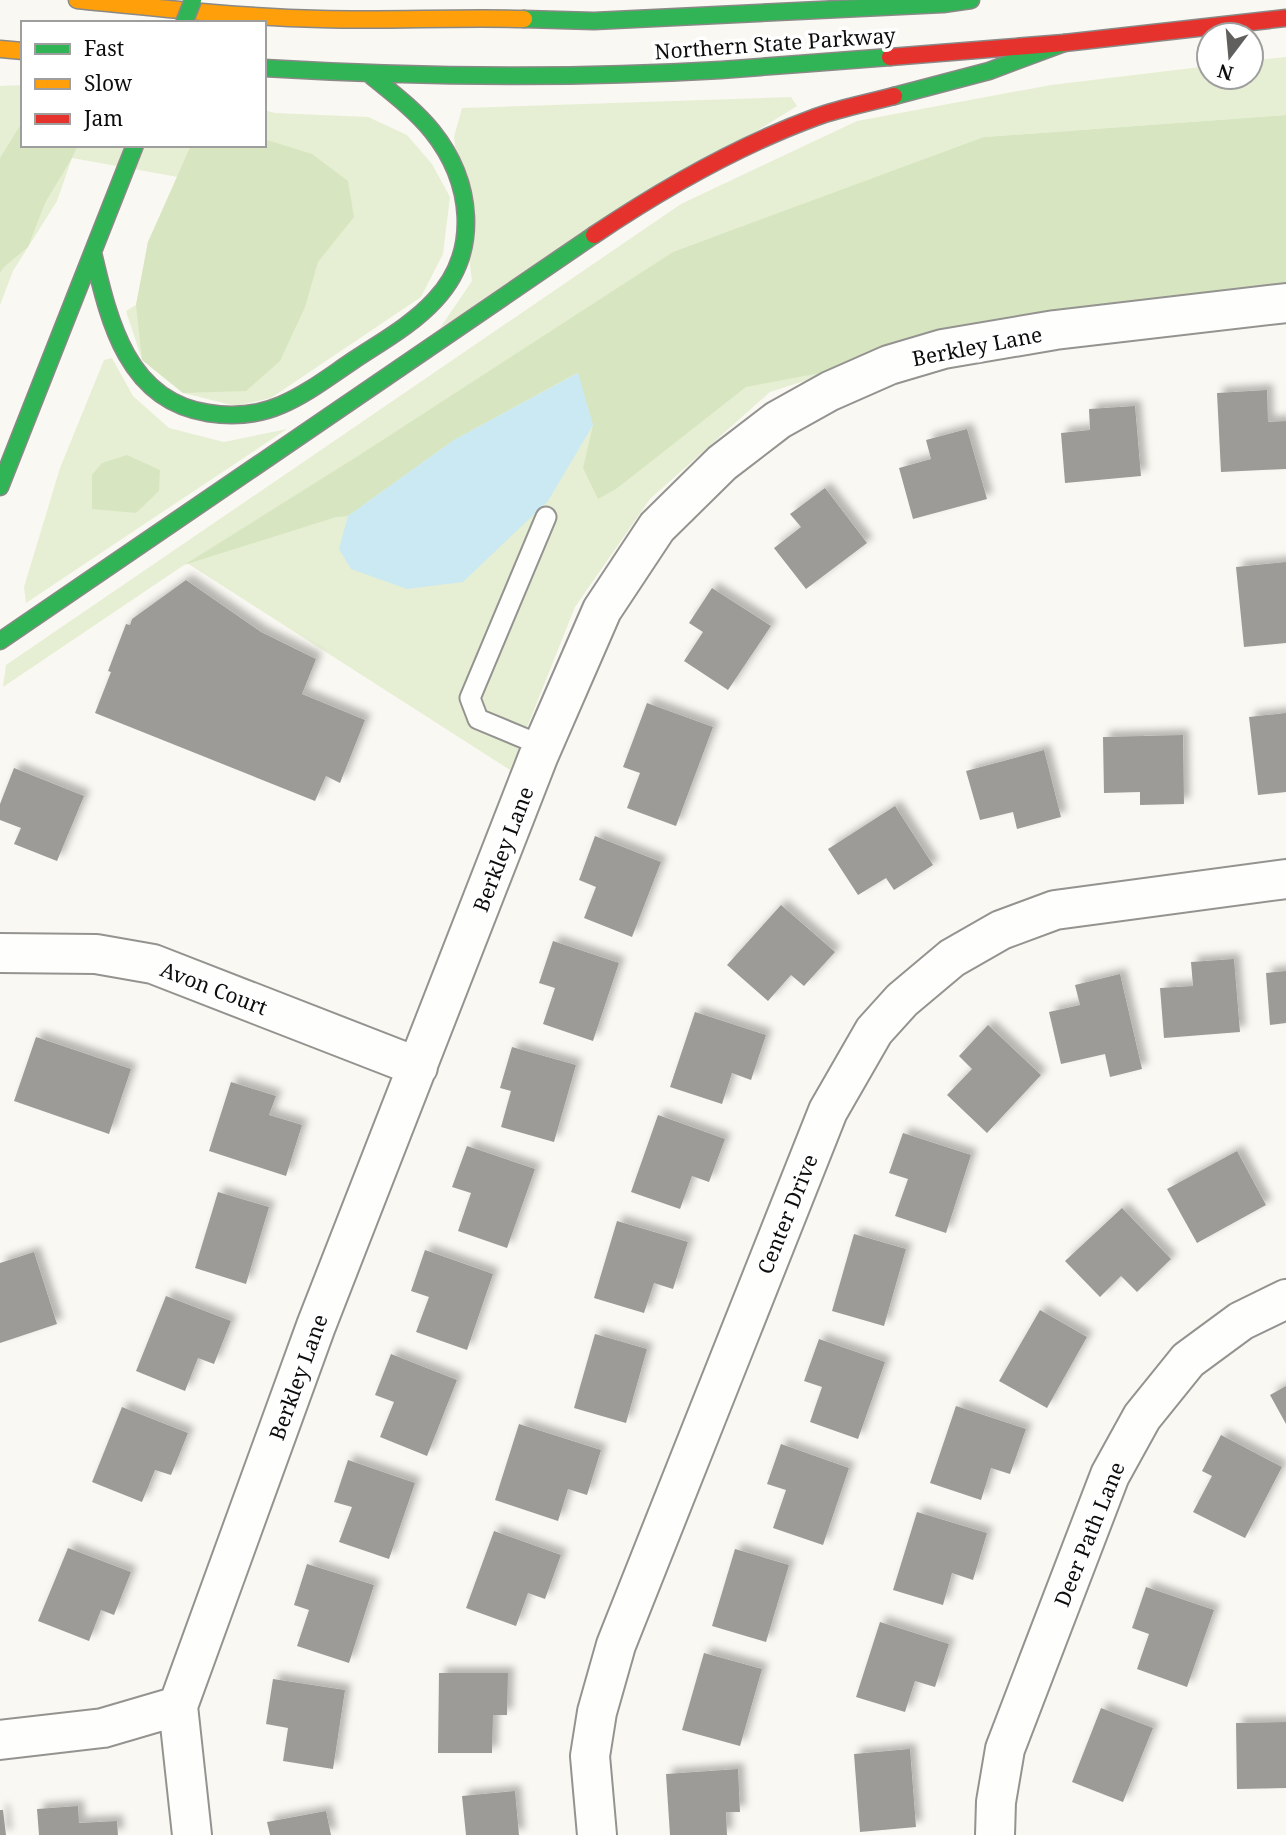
<svg xmlns="http://www.w3.org/2000/svg" width="1286" height="1835" font-family="'Noto Serif',serif">
<defs>
<filter id="shadow"><feDropShadow dx="6" dy="-6" stdDeviation="3.5" flood-color="#0004"/></filter>
</defs>
<rect width="100%" height="100%" fill="#faf8f2"/>
<path fill="#e6efd3" d="M1286,57V115L984,137L947,335L770,392L650,499L575,607L510,770L187,563L3,687L6,665L681,204L857,121L1051,85L1209,66V77H1251V61Z
M23,85V145H264V110L275,113L368,117L407,135L432,164L450,197L443,254L421,297L271,398L236,406L183,393L142,360L126,311L136,305L148,242L178,177L72,158L57,201L13,271L0,305V86Z
M791,97L797,106L440,328L472,281L454,137L462,108Z
M112,358L133,396L169,428L224,442L287,429L26,603L24,587L60,468L104,360Z"/>
<path fill="#d7e6c1" d="M1286,115V285L746,387L616,489L598,499L583,468L593,425L577,373L454,440L348,516L336,517L184,565L358,456L673,252L984,137Z
M23,121V145H78L72,158L45,203L28,247L4,267L0,273V158Z
M264,139L312,154L348,181L354,217L318,262L305,307L280,361L246,391L183,393L142,360L136,305L148,242L191,145H264Z
M127,455L160,470L159,491L136,513L92,509V475L102,463Z"/>
<path fill="#cae9f3" d="M578,373L593,425L548,501L463,582L407,589L351,569L339,549L348,516L454,440Z"/>
<path fill="#9d9b98" filter="url(#shadow)" d="M1267,390L1268,422L1286,421V469L1221,472L1217,393Z
M1135,406L1141,476L1065,483L1061,433L1090,430L1089,409Z
M967,429L987,499L913,519L899,468L931,459L926,440Z
M825,488L867,543L806,589L774,548L801,527L790,514Z
M1286,562V643L1244,647L1236,567Z
M186,580L261,632L316,659L302,694L365,720L340,783L326,776L315,801L95,713L111,672L108,671L126,624L130,625L132,619Z
M712,588L771,626L728,690L684,661L703,632L689,623Z
M647,703L713,727L676,826L627,808L640,773L623,767Z
M1286,713V792L1258,795L1249,717Z
M1183,735L1184,804L1140,805V792L1104,793L1103,737Z
M1044,750L1061,817L1017,829L1013,812L980,820L966,771Z
M14,768L84,796L57,861L14,844L21,828L0,820V804Z
M895,806L933,865L894,890L886,878L858,895L828,849Z
M595,836L661,862L632,937L584,918L596,887L579,880Z
M781,905L835,952L804,986L791,975L768,1001L727,965Z
M553,941L619,963L593,1041L543,1024L555,988L539,983Z
M1234,959L1240,1032L1164,1038L1160,988L1193,986L1191,962Z
M1286,971V1023L1270,1025L1266,973Z
M1120,974L1142,1069L1110,1077L1105,1054L1061,1064L1049,1012L1080,1005L1075,985Z
M695,1012L766,1035L751,1080L732,1073L722,1104L670,1087Z
M988,1025L1041,1075L987,1133L947,1095L972,1069L959,1056Z
M36,1037L131,1069L109,1134L14,1101Z
M512,1047L576,1065L554,1142L501,1127L511,1091L500,1088Z
M231,1082L276,1096L269,1115L302,1125L286,1176L209,1151Z
M658,1115L725,1139L709,1182L692,1176L680,1209L631,1192Z
M903,1133L971,1155L946,1233L895,1216L908,1179L889,1173Z
M467,1146L535,1169L507,1248L458,1231L471,1193L452,1187Z
M1237,1151L1266,1205L1197,1243L1167,1189Z
M218,1192L269,1207L246,1284L195,1268Z
M1122,1208L1171,1259L1137,1292L1121,1276L1100,1297L1065,1261Z
M617,1221L688,1242L673,1289L654,1283L644,1313L594,1298Z
M854,1234L906,1249L884,1326L832,1311Z
M425,1250L493,1274L467,1350L416,1332L429,1297L411,1291Z
M34,1252L57,1324L0,1343V1263Z
M166,1296L231,1321L214,1364L198,1358L185,1391L136,1371Z
M1040,1310L1087,1337L1047,1408L999,1381Z
M595,1334L647,1349L626,1423L574,1408Z
M819,1339L885,1362L858,1439L810,1422L822,1387L804,1381Z
M391,1354L457,1380L427,1456L380,1437L394,1402L375,1395Z
M1286,1386V1424L1270,1395Z
M956,1406L1026,1429L1010,1474L991,1468L981,1500L930,1483Z
M122,1407L188,1433L171,1475L155,1470L142,1502L92,1482Z
M519,1424L601,1450L587,1495L568,1489L558,1521L495,1500Z
M1221,1435L1282,1467L1245,1538L1193,1512L1212,1476L1202,1471Z
M781,1444L849,1468L823,1545L773,1528L786,1490L767,1484Z
M348,1460L415,1483L389,1559L339,1542L352,1507L334,1502Z
M917,1512L987,1533L973,1580L952,1573L943,1605L893,1590Z
M494,1531L561,1555L545,1599L528,1593L516,1626L466,1608Z
M68,1548L131,1572L114,1615L101,1610L89,1641L38,1621Z
M735,1549L789,1565L766,1642L712,1626Z
M307,1564L374,1585L349,1663L297,1646L309,1610L294,1605Z
M1146,1587L1214,1610L1187,1687L1137,1669L1149,1634L1132,1628Z
M880,1622L949,1644L935,1687L915,1681L905,1712L856,1697Z
M704,1653L762,1669L740,1746L682,1730Z
M439,1673H508L507,1715H493L492,1753H438Z
M273,1679L345,1690L333,1769L283,1761L288,1728L266,1724Z
M1101,1708L1153,1728L1123,1802L1072,1782Z
M1286,1722V1788L1237,1789L1236,1723Z
M910,1749L916,1827L860,1832L854,1754Z
M738,1769L740,1812H726L727,1835H670L666,1774Z
M515,1791L519,1835H466L462,1796Z
M78,1806L79,1823L117,1821L118,1835H39L37,1809Z
M0,1810H3L6,1835H0Z
M326,1811L331,1835H270L267,1822Z"/>
<g fill="none" stroke-linecap="round" stroke-linejoin="round">
<g stroke="#949390" stroke-width="23">
<path id="lane" d="M543,746L478,719L470,698L546,517"/>
</g>
<g stroke="#949390" stroke-width="42">
<path id="street" d="M0,953L96,954L153,964L418,1067
M0,1740L103,1728L178,1706
M192,1835L178,1706L316,1326L538,757L602,610L657,527L722,463L778,420L830,391L889,365L943,349L1055,330L1286,303
M597,1835L590,1756L597,1712L616,1645L828,1111L874,1031L902,1000L952,958L1001,930L1055,910L1286,879
M995,1835L996,1802L1005,1749L1110,1475L1142,1417L1188,1360L1241,1321L1286,1299"/>
</g>
<g stroke="#8a8987" stroke-width="19">
<path id="fast" d="M524,19L594,21L943,4L971,0
M264,68C416,77 569,79 721,70C777,66 834,61 890,57
M894,96L989,71L1064,43
M93,253C109,321 127,401 208,413C233,417 258,415 281,405C307,394 330,376 354,360C381,342 412,325 435,300C481,251 472,181 432,131C414,109 391,92 369,74
M0,487L135,145
M0,641L594,235"/>
</g>
<g stroke="#8a8987" stroke-width="19">
<path id="slow" d="M77,0C158,8 240,17 321,19C389,21 456,17 524,19
M0,49L23,51"/>
</g>
<g stroke="#8a8987" stroke-width="19">
<path id="jam" d="M890,57L1064,43L1286,18
M594,235C664,188 737,146 816,117C841,108 868,103 894,96"/>
</g>
<use href="#lane" stroke="#fefefd" stroke-width="19"/>
<use href="#street" stroke="#fefefd" stroke-width="38"/>
<use href="#fast" stroke="#30b455" stroke-width="16"/>
<use href="#slow" stroke="#ff9f0a" stroke-width="16"/>
<use href="#jam" stroke="#e5322d" stroke-width="16"/>
<g stroke="#8a8987" stroke-width="19" stroke-linecap="butt">
<path id="fast-bridge" d="M184,23L193,0"/>
</g>
<use href="#fast-bridge" stroke="#30b455" stroke-width="16"/>
</g>
<g text-anchor="middle" dominant-baseline="central" stroke-width="7" stroke-linejoin="round" paint-order="stroke">
<g font-size="21" fill="#0d0d0d" stroke="#fff">
<text transform="translate(775 43) rotate(-4)">Northern State Parkway</text>
<text transform="translate(977 346) rotate(-11)">Berkley Lane</text>
<text transform="translate(503 849) rotate(-69)">Berkley Lane</text>
<text transform="translate(214 988) rotate(21)">Avon Court</text>
<text transform="translate(787 1214) rotate(-68)">Center Drive</text>
<text transform="translate(298 1377) rotate(-70)">Berkley Lane</text>
<text transform="translate(1089 1534) rotate(-68)">Deer Path Lane</text>
</g>
</g>
<rect x="21" y="21" width="245" height="126" fill="#ffffff" stroke="#9e9e9e" stroke-width="2"/>
<rect x="35" y="44" width="35" height="10" fill="#30b455" stroke="#9e9e9e" stroke-width="2"/>
<text x="84" y="56" font-size="21" fill="#0d0d0d">Fast</text>
<rect x="35" y="79" width="35" height="10" fill="#ff9f0a" stroke="#9e9e9e" stroke-width="2"/>
<text x="84" y="91" font-size="21" fill="#0d0d0d">Slow</text>
<rect x="35" y="114" width="35" height="10" fill="#e5322d" stroke="#9e9e9e" stroke-width="2"/>
<text x="84" y="126" font-size="21" fill="#0d0d0d">Jam</text>
<g transform="translate(1230 56) rotate(196)"><circle r="33" fill="#ffffff" stroke="#9e9e9e" stroke-width="2"/>
<path d="M0-5L12 26L0 18L-12 26Z" fill="#605f5d"/>
<text y="-10" font-size="19" font-weight="bold" text-anchor="middle" fill="#0d0d0d">N</text>
</g>
</svg>
